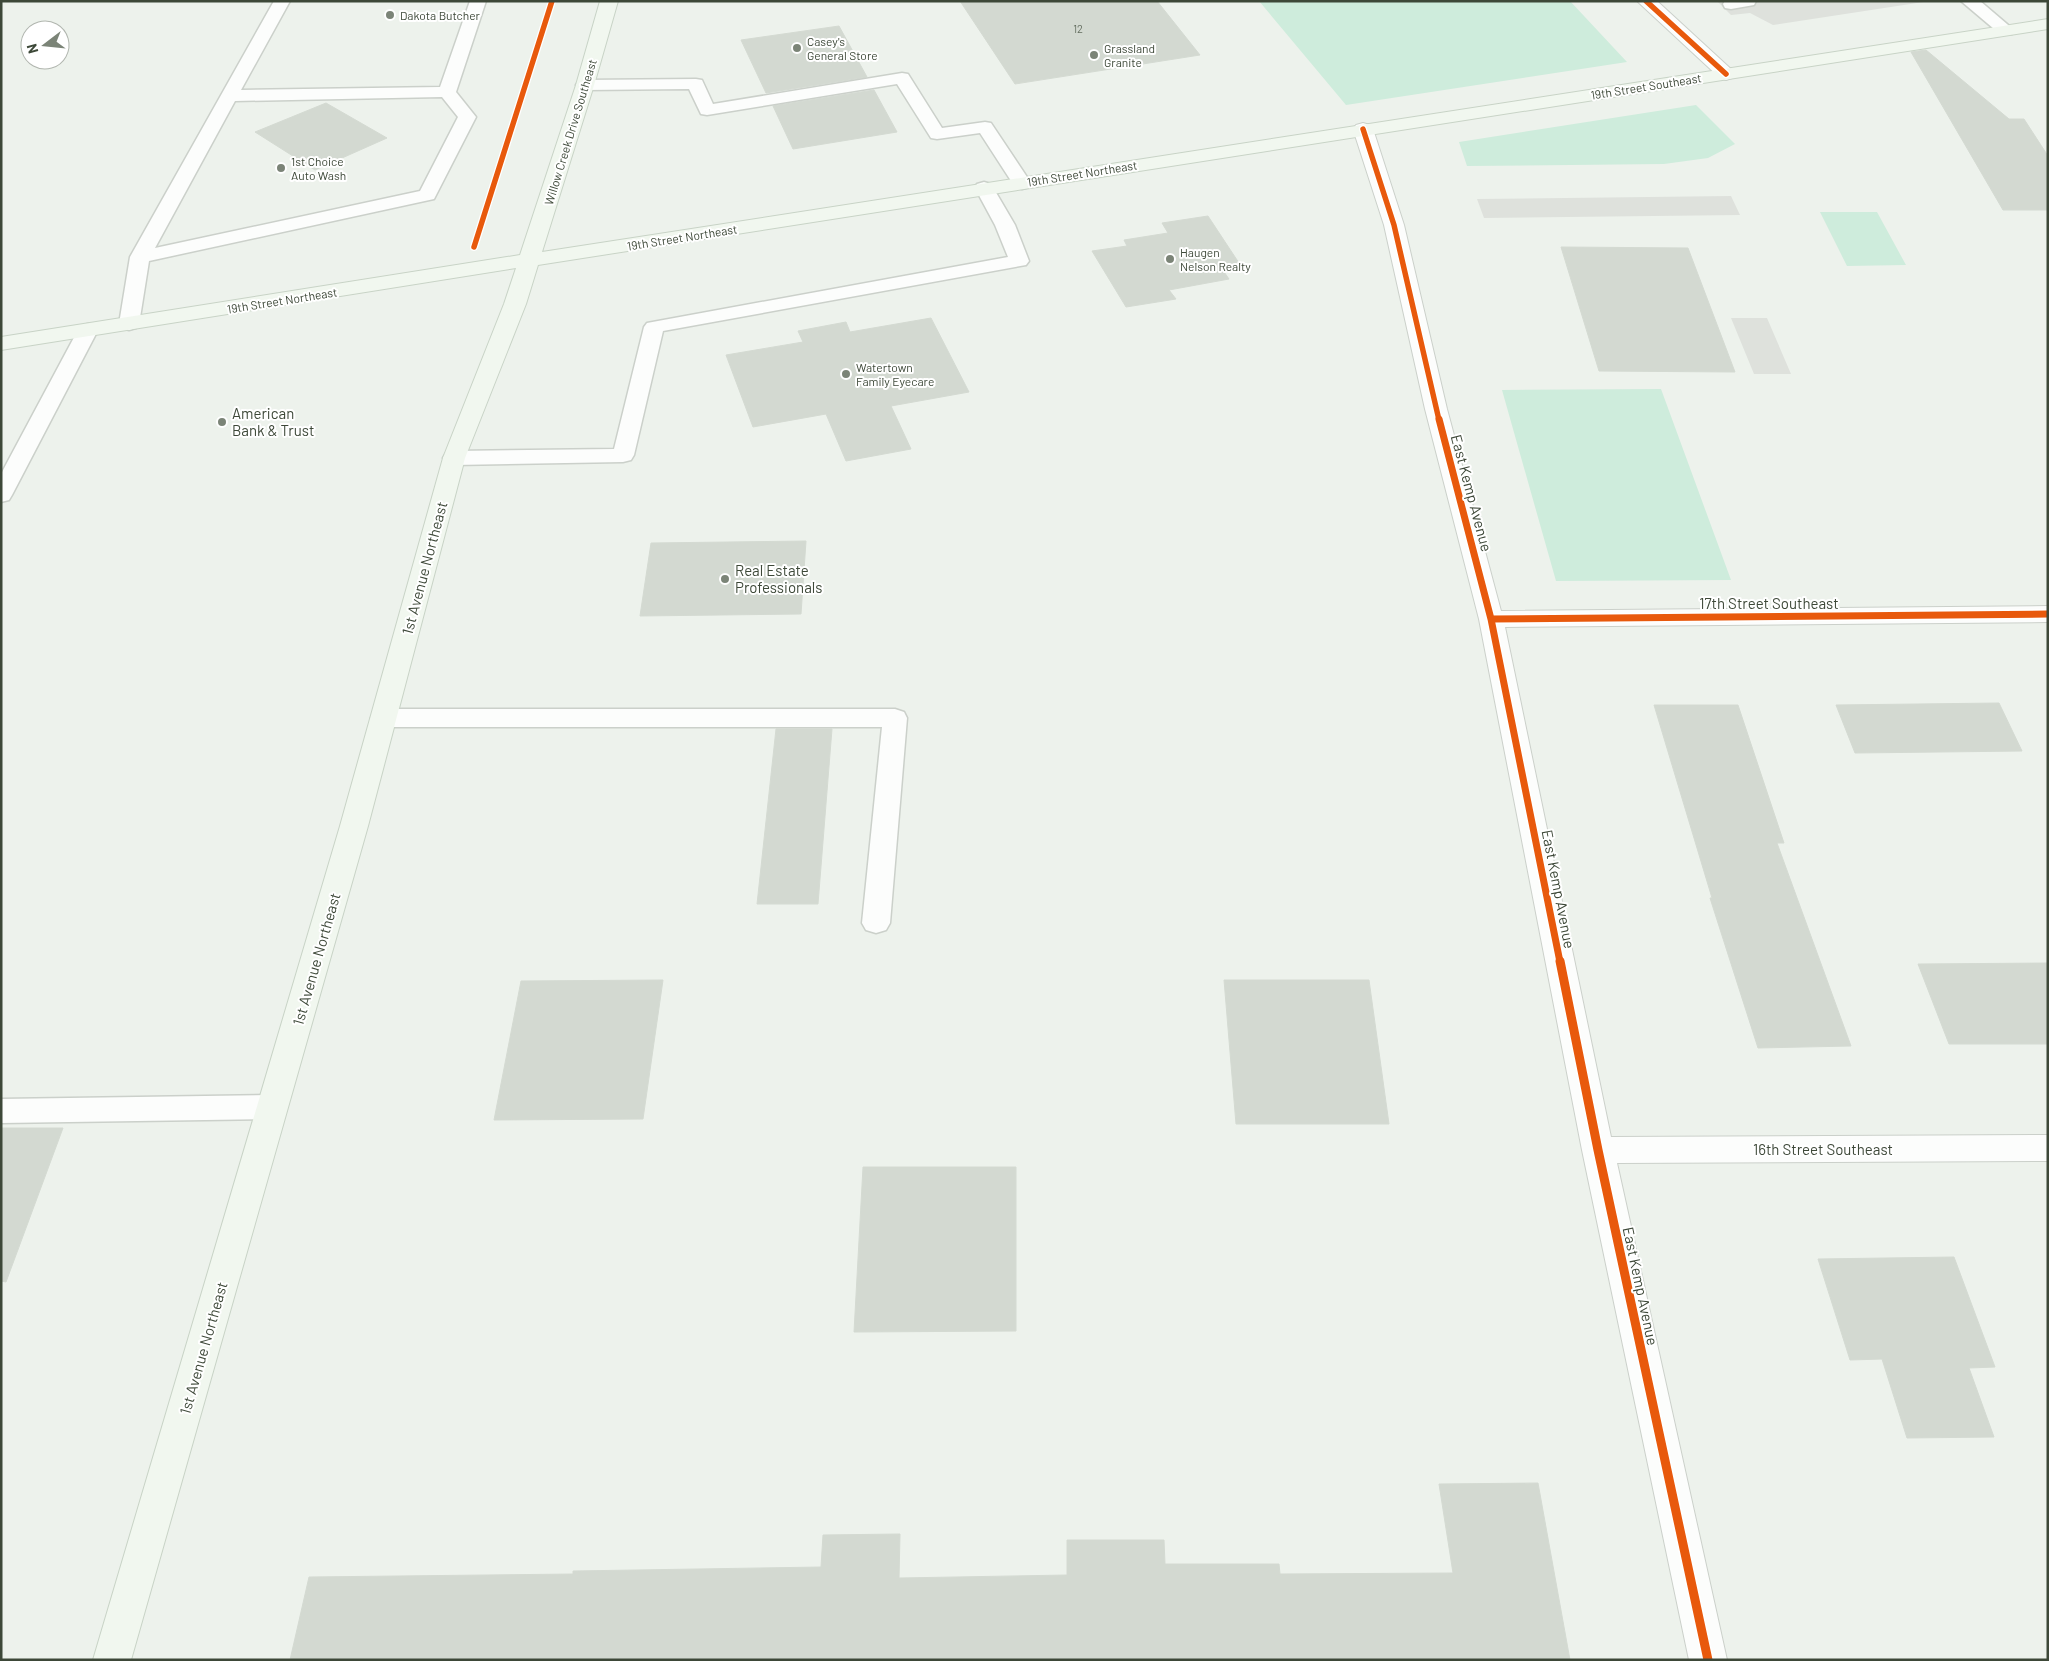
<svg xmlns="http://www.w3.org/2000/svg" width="2049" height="1661" font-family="Barlow,sans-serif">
<rect width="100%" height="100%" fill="#edf2ec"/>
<path fill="#ceecdc" d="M1259,1H1570L1627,62L1346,105Z
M1696,105L1735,144L1708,158L1664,164L1467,166L1459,142Z
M1820,212H1877L1906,265L1847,266Z
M1661,389L1731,580L1556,581L1502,390Z"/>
<path fill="#dee1dc" d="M1717,1H1930L1773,25L1750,13L1731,15Z
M1731,196L1740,215L1484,218L1477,199Z
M1731,318H1767L1791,374H1754Z"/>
<path fill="#d3d9d1" stroke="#d4dad2" d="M960,1H1157L1200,55L1015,84Z
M839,26L867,77L766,93L741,40Z
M1926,50L2009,119H2024L2048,156V210H2003L1911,52Z
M874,90L897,132L793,149L773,106Z
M326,103L387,138L315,170L255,132Z
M1208,216L1241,266L1222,269L1229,279L1169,290L1176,299L1126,307L1092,251L1127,246L1124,240L1168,233L1162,223Z
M1561,247L1688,248L1735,372L1599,371Z
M931,318L969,392L891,406L911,449L846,461L826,414L753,427L726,355L803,342L798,331L846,322L850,332Z
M806,541L801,614L640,616L651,543Z
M1999,703L2022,751L1855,753L1836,705Z
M1654,705H1738L1784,843H1777L1851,1046L1758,1048L1710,898H1712Z
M776,729H832L818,904H757Z
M2048,963V1044H1949L1918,964Z
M663,980L643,1119L494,1120L521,981Z
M1224,980H1369L1389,1124H1236Z
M1,1128H63L6,1282L1,1281Z
M863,1167H1016V1331L854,1332Z
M1954,1257L1995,1367L1969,1368L1994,1437L1907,1438L1882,1359L1850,1360L1818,1259Z
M1538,1483L1570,1660H290L309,1577L573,1574V1571L821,1567L823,1535L900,1534L899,1578L1067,1575V1540H1164L1165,1564H1279L1280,1574L1453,1573L1439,1484Z"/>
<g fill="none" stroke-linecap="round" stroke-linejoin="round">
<g stroke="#cbd0ca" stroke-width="3">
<path id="service" d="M274,1H290L241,90L440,87L470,1H486L456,92L476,117L434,199L149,261L139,324L136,328L129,330L122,328L119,324L130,257ZM442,97L458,117L420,191L155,248L235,101Z
M1725,1H1756L1754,5L1731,9L1725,8L1723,4Z
M1961,1H1980L2014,30L2012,34H2000Z
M902,73L908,74L942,128L985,122L991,123L1031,183L1029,187L1022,189L1015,187L980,133L937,139L931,138L897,84L707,115L701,114L689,89L585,90L579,89L576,85L579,81L585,80L696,79L702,80L713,104Z
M984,182L991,184L1015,225L1029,261L1026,265L663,331L634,455L631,460L623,462L454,465L446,463L443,458L446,453L454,451L614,449L644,327L647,323L1008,257L995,225L975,188L977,184Z
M88,324L95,326L98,330L12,495L9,500L1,502V474L78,330L81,326Z
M383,709H895L904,712L907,718L890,923L886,930L876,933L866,930L862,923L882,727H383L374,724L371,718L374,712Z
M272,1095L282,1099L287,1107L282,1115L272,1119L1,1123V1099Z"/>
</g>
<g stroke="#cbd0ca" stroke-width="2">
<path id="minor" d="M1637,1H1657L1732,70L1735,74L1732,78L1726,80L1720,78Z
M1363,123L1370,125L1373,129L1404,225L1447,409L1501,611L2048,606V622L1505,627L1611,1137L2048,1135V1161L1617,1163L1727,1660H1689L1582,1150L1479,619L1425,409L1384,225L1353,129L1356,125Z"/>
</g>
<g stroke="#c8d3c6" stroke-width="2">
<path id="secondary" d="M600,1H618L594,85L542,252L2048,19V29L538,265L526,304L465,458L368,826L131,1660H93L340,826L443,458L504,304L516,268L1,350V337L520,255L576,85Z"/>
</g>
<use href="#service" fill="#fcfdfc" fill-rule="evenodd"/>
<use href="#minor" fill="#fcfdfc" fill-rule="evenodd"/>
<use href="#secondary" fill="#f1f7ef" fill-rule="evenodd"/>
<g stroke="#fff" stroke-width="8">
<path id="cycleway-far2" d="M1646,1L1726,74
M1363,129L1394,225L1439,420
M474,247L552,1"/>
</g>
<g stroke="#fff" stroke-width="10">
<path id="cycleway-far1" d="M1439,419L1491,619L1560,962
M1491,619L2048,614"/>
</g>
<g stroke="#fff" stroke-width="12">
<path id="cycleway" d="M1560,961L1598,1150L1708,1660"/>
</g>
<use href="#cycleway-far2" stroke="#e8590c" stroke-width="5.5"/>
<use href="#cycleway-far1" stroke="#e8590c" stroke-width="7"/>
<use href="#cycleway" stroke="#e8590c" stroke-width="9"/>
</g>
<g fill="#7b8477" stroke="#fff" stroke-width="2">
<circle cx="390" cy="15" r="5"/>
<circle cx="797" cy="48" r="5"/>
<circle cx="1094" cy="55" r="5"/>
<circle cx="281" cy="168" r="5"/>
<circle cx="1170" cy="259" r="5"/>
<circle cx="846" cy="374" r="5"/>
<circle cx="222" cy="422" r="5"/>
<circle cx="725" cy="579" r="5"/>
</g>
<g text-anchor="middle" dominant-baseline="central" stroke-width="4" stroke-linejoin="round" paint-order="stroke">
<g font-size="11" fill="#646e60">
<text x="1078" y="28">12</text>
</g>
<g font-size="12" fill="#3d4838" stroke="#fff" text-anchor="start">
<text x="400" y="15">Dakota Butcher</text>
<text x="807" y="41">Casey's<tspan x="807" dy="14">General Store</tspan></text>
<text x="1104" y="48">Grassland<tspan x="1104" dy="14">Granite</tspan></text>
<text x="291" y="161">1st Choice<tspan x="291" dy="14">Auto Wash</tspan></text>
<text x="1180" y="252">Haugen<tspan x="1180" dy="14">Nelson Realty</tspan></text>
<text x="856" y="367">Watertown<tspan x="856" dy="14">Family Eyecare</tspan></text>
</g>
<g font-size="12" fill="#3d4838" stroke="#fff">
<text transform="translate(1646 86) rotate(-9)">19th Street Southeast</text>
<text transform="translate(570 132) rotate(-73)">Willow Creek Drive Southeast</text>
<text transform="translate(1082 173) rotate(-9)">19th Street Northeast</text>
<text transform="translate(682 237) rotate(-9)">19th Street Northeast</text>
<text transform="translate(282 300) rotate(-9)">19th Street Northeast</text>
</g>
<g font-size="15" fill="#3d4838" stroke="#fff" text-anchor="start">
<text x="232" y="413">American<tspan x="232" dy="17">Bank &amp; Trust</tspan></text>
<text x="735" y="570">Real Estate<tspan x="735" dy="17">Professionals</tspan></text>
</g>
<g font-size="15" fill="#3d4838" stroke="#fff">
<text transform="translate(1472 493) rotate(75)">East Kemp Avenue</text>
<text transform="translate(424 568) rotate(-75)">1st Avenue Northeast</text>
<text x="1769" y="603">17th Street Southeast</text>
<text transform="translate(1559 889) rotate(79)">East Kemp Avenue</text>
<text transform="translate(316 959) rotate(-74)">1st Avenue Northeast</text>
<text x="1823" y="1149">16th Street Southeast</text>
<text transform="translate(1641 1286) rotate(78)">East Kemp Avenue</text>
<text transform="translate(203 1348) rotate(-74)">1st Avenue Northeast</text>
</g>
</g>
<rect width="2049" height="1661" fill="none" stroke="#3d4838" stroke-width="5"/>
<g transform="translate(45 45) rotate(254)"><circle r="24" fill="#ffffff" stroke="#b1b6af"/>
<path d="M0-4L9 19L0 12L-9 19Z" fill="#7b8477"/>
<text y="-8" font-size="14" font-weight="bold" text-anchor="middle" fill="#3d4838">N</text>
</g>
</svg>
